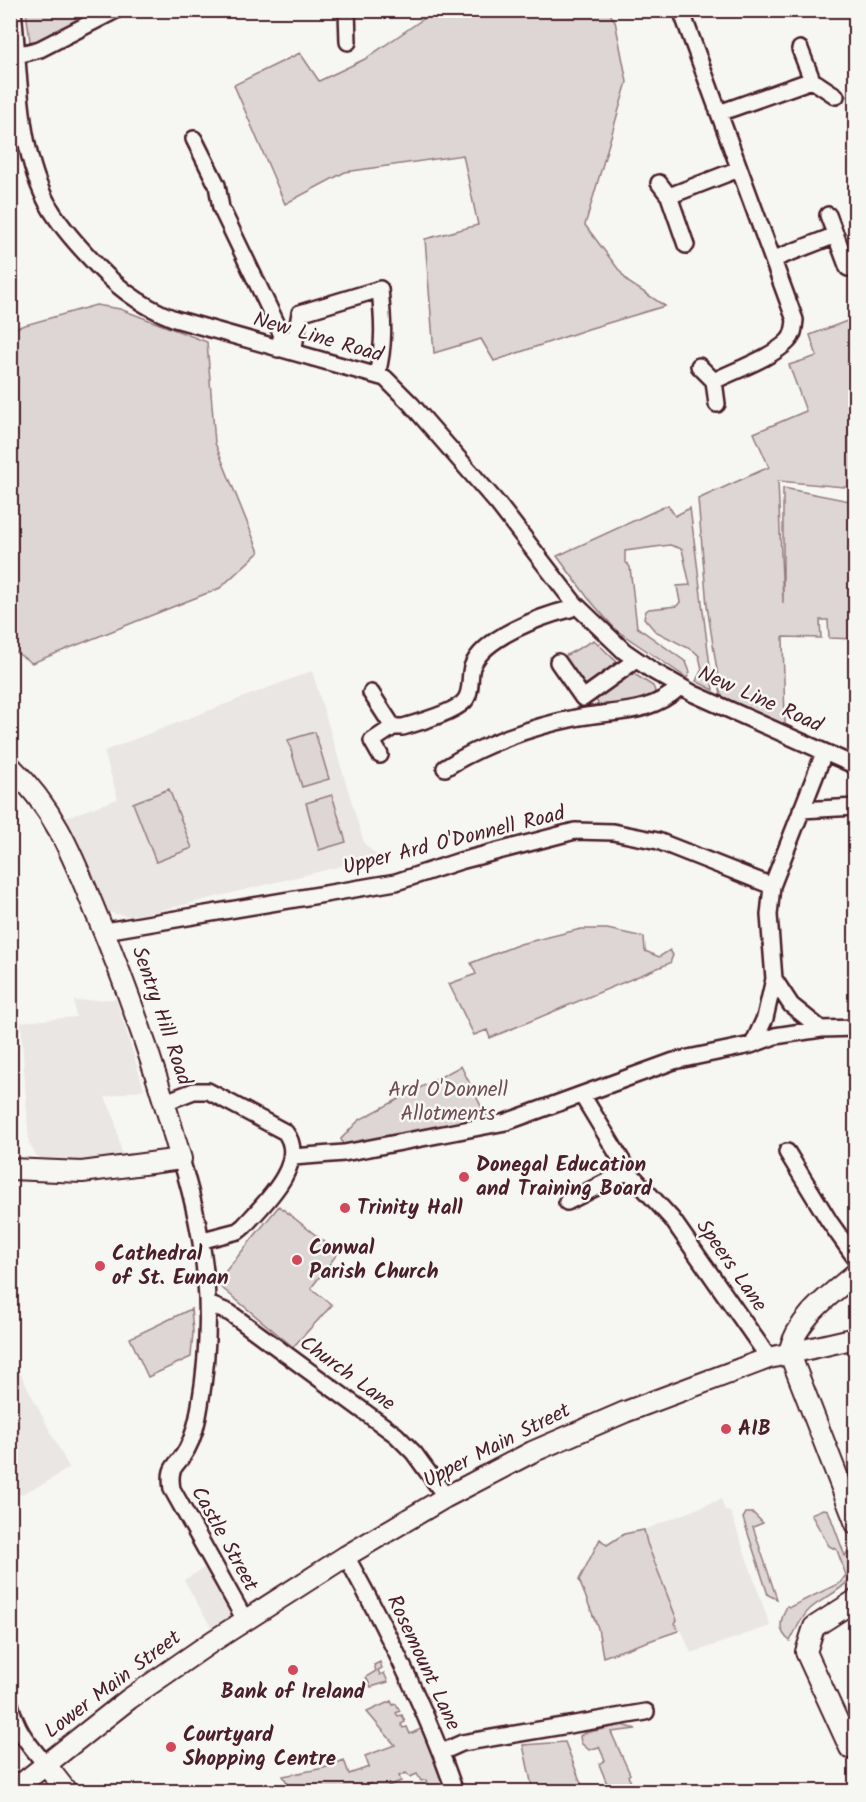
<svg xmlns="http://www.w3.org/2000/svg" width="866" height="1802" font-family="Kalam,sans-serif">
<rect width="100%" height="100%" fill="#f6f6f2"/>
<filter id="ink" filterUnits="userSpaceOnUse"><feTurbulence type="fractalNoise" baseFrequency=".0167" numOctaves="2"/><feDisplacementMap in="SourceGraphic" scale="12" xChannelSelector="R" yChannelSelector="G"/><feConvolveMatrix kernelMatrix="1 2 1 2 8 2 1 2 1" color-interpolation-filters="sRGB"/></filter>
<g filter="url(#ink)">
<path fill="#e9e6e3" d="M312,671L364,843L378,857L154,912L129,916L106,912L64,818L118,799L104,751Z
M116,999L144,1089L105,1097L114,1117L122,1155L63,1165L43,1160L36,1155L29,1143L21,1022L76,1017L74,1001Z
M18,1369L69,1468L45,1483L14,1497L10,1495V1371Z
M721,1499L725,1510L731,1513L770,1626L691,1653L682,1631H678L675,1622L677,1620L647,1543L644,1530Z
M206,1567L234,1615L211,1627L184,1580Z"/>
<path fill="#ddd6d5" stroke="#947a80" stroke-width="1.5" d="M26,11H95L36,45L30,41Z
M421,11H608L615,21L627,82L585,225L628,282L665,306L588,329L494,361L481,339L434,353L425,239L478,225L463,155L345,172L285,204L234,85L300,53L319,81L365,59L423,19Z
M96,305L120,309L207,342L215,443L259,552L220,588L32,663L11,649V329Z
M855,318V488L778,481L783,603V488L855,502V639L829,638L828,620H820L821,638L783,637L785,725L721,696L707,606L698,499L769,467L754,433L806,411L789,365L817,356L810,335Z
M668,505L675,516L690,508L713,690L696,681L702,669L699,656L694,651L655,631L644,618L646,611L649,609L677,606L680,602L677,586L690,585L682,549L670,545L625,551V561L630,567L637,627L686,662L690,672L687,678L616,630L588,598L557,556Z
M594,640L621,666L590,690L563,657Z
M631,672L653,686L655,691L653,696L602,710L594,697Z
M315,732L329,779L302,787L288,740Z
M169,789L192,848L156,862L133,803Z
M332,795L346,842L319,850L306,803Z
M581,929H607L644,937L645,951L659,957L670,950L673,955L670,963L490,1038L487,1030L474,1035L449,984L476,974L471,963L520,944Z
M461,1066L489,1122L344,1148L341,1139L359,1120Z
M279,1206L338,1253L311,1288L332,1305L293,1347L216,1283Z
M191,1309L193,1332L191,1357L148,1377L130,1338Z
M823,1509L828,1510L845,1556L849,1549C866,1585 829,1592 810,1609C801,1617 796,1630 790,1641C777,1631 780,1620 787,1606L790,1607L840,1583L846,1575L837,1550L829,1546L811,1514Z
M746,1513H753L763,1523L753,1527L777,1599L768,1595L743,1518Z
M644,1530L647,1543L677,1620L675,1623L678,1631L603,1657L598,1628L579,1580L600,1539L607,1545L624,1534Z
M380,1662L382,1668L378,1670L380,1675L384,1673L388,1682L371,1687L366,1677L376,1671L374,1665Z
M391,1701L393,1705L396,1704L400,1711L396,1713L398,1716L402,1715L405,1722L401,1724L403,1728L407,1727L410,1734L423,1728L450,1791H427L429,1788L426,1780L421,1781L417,1774L410,1777L406,1773L399,1776L401,1781L388,1786L391,1792L368,1791L373,1790L371,1783L348,1791H292L283,1776L324,1768L344,1760L349,1774L369,1767L365,1756L395,1745L367,1712Z
M622,1725L636,1729L611,1732L630,1774L628,1776L635,1791H610L599,1764L605,1760L599,1747L589,1750L581,1743L580,1736L585,1733Z
M565,1742L584,1791H573L572,1786L553,1788L552,1791H533L523,1745Z"/>
<g fill="none" stroke-linecap="round" stroke-linejoin="round">
<g stroke="#4a1f2b" stroke-width="20">
<path id="minor" d="M13,10C20,74 17,151 50,208C60,225 74,241 87,255C113,284 138,305 175,319L385,378L411,404L498,504L575,604L624,651L653,671L694,694L856,766
M347,10L348,42
M681,10L795,320C794,328 794,335 788,341C773,357 734,371 714,381
M800,49L812,80L836,96
M10,57L40,49L116,10
M719,113L812,80
M194,139L217,185L221,208L282,335L278,349
M659,183L669,196L686,245
M669,196L739,169
M828,215L848,268
M774,259L836,235
M293,352L300,313L380,289C383,319 385,345 377,374
M699,366L714,381L717,404
M558,662L583,698L636,660
M371,693L393,727H403C417,723 459,711 466,699C472,690 469,677 472,667C483,637 542,616 570,609L575,604
M380,755L372,741L393,727
M445,768C483,744 531,727 575,718C614,710 648,716 680,687
M801,810L856,807
M105,931L396,882L460,861L575,831L613,832L658,841L772,886
M774,979L791,1005L821,1029
M753,1044L765,1018L774,979L769,915L772,886L824,753
M582,1095L628,1171L672,1219L769,1358
M165,1102L194,1091H208L285,1132C309,1162 264,1204 244,1226L238,1231L203,1240
M787,1152L829,1221L856,1259
M293,1157L344,1153L506,1122L674,1061L751,1045L775,1036L821,1029L856,1028
M181,1159C207,1244 215,1316 200,1405C198,1419 194,1436 187,1449C177,1468 168,1464 172,1489L245,1620
M567,1202L628,1171
M208,1304L230,1313L396,1435L414,1453L446,1497
M346,1556C388,1632 427,1710 455,1792
M10,1704C17,1732 28,1743 46,1765
M442,1752L462,1743L646,1712"/>
</g>
<g stroke="#4a1f2b" stroke-width="24">
<path id="tertiary" d="M10,766C57,811 74,860 98,918C131,996 158,1078 181,1159L82,1172L10,1169
M789,1352L856,1524
M789,1352C798,1317 829,1296 856,1273
M850,1748L806,1652L814,1627L856,1600
M46,1765L67,1792
M11,1792L129,1699L213,1641L346,1556L446,1497L532,1452L625,1412L769,1358L856,1338"/>
</g>
<use href="#minor" stroke="#f6f6f2" stroke-width="15"/>
<use href="#tertiary" stroke="#f6f6f2" stroke-width="20"/>
</g>
</g>
<g fill="#d1495b" stroke="#f6f6f2" stroke-width="2">
<circle cx="464" cy="1177" r="6"/>
<circle cx="345" cy="1208" r="6"/>
<circle cx="297" cy="1260" r="6"/>
<circle cx="100" cy="1266" r="6"/>
<circle cx="726" cy="1429" r="6"/>
<circle cx="293" cy="1670" r="6"/>
<circle cx="171" cy="1747" r="6"/>
</g>
<g text-anchor="middle" dominant-baseline="central" stroke-width="5" stroke-linejoin="round" paint-order="stroke">
<g font-size="21" fill="#4a1f2b" stroke="#f6f6f2">
<text transform="translate(318 338) rotate(16)">New Line Road</text>
<text transform="translate(760 700) rotate(24)">New Line Road</text>
<text transform="translate(454 841) rotate(-14)">Upper Ard O'Donnell Road</text>
<text transform="translate(161 1016) rotate(71)">Sentry Hill Road</text>
<text transform="translate(731 1266) rotate(55)">Speers Lane</text>
<text transform="translate(347 1374) rotate(36)">Church Lane</text>
<text transform="translate(497 1446) rotate(-27)">Upper Main Street</text>
<text transform="translate(224 1539) rotate(61)">Castle Street</text>
<text transform="translate(423 1663) rotate(65)">Rosemount Lane</text>
<text transform="translate(113 1685) rotate(-37)">Lower Main Street</text>
</g>
<g font-size="21" fill="#6f4d56" stroke="#f6f6f2">
<text x="448" y="1090">Ard O'Donnell<tspan x="448" dy="24">Allotments</tspan></text>
</g>
<g font-size="21" font-weight="bold" fill="#4a1f2b" stroke="#f6f6f2" text-anchor="start">
<text x="476" y="1165">Donegal Education<tspan x="476" dy="24">and Training Board</tspan></text>
<text x="357" y="1208">Trinity Hall</text>
<text x="309" y="1248">Conwal<tspan x="309" dy="24">Parish Church</tspan></text>
<text x="112" y="1254">Cathedral<tspan x="112" dy="24">of St. Eunan</tspan></text>
<text x="738" y="1429">AIB</text>
<text x="293" y="1692" text-anchor="middle">Bank of Ireland</text>
<text x="183" y="1735">Courtyard<tspan x="183" dy="24">Shopping Centre</tspan></text>
</g>
</g>
<rect width="866" height="1802" fill="none" stroke="#f6f6f2" stroke-width="36"/>
<rect x="18" y="18" width="830" height="1766" fill="none" stroke="#4a1f2b" stroke-width="2" filter="url(#ink)"/>
</svg>
